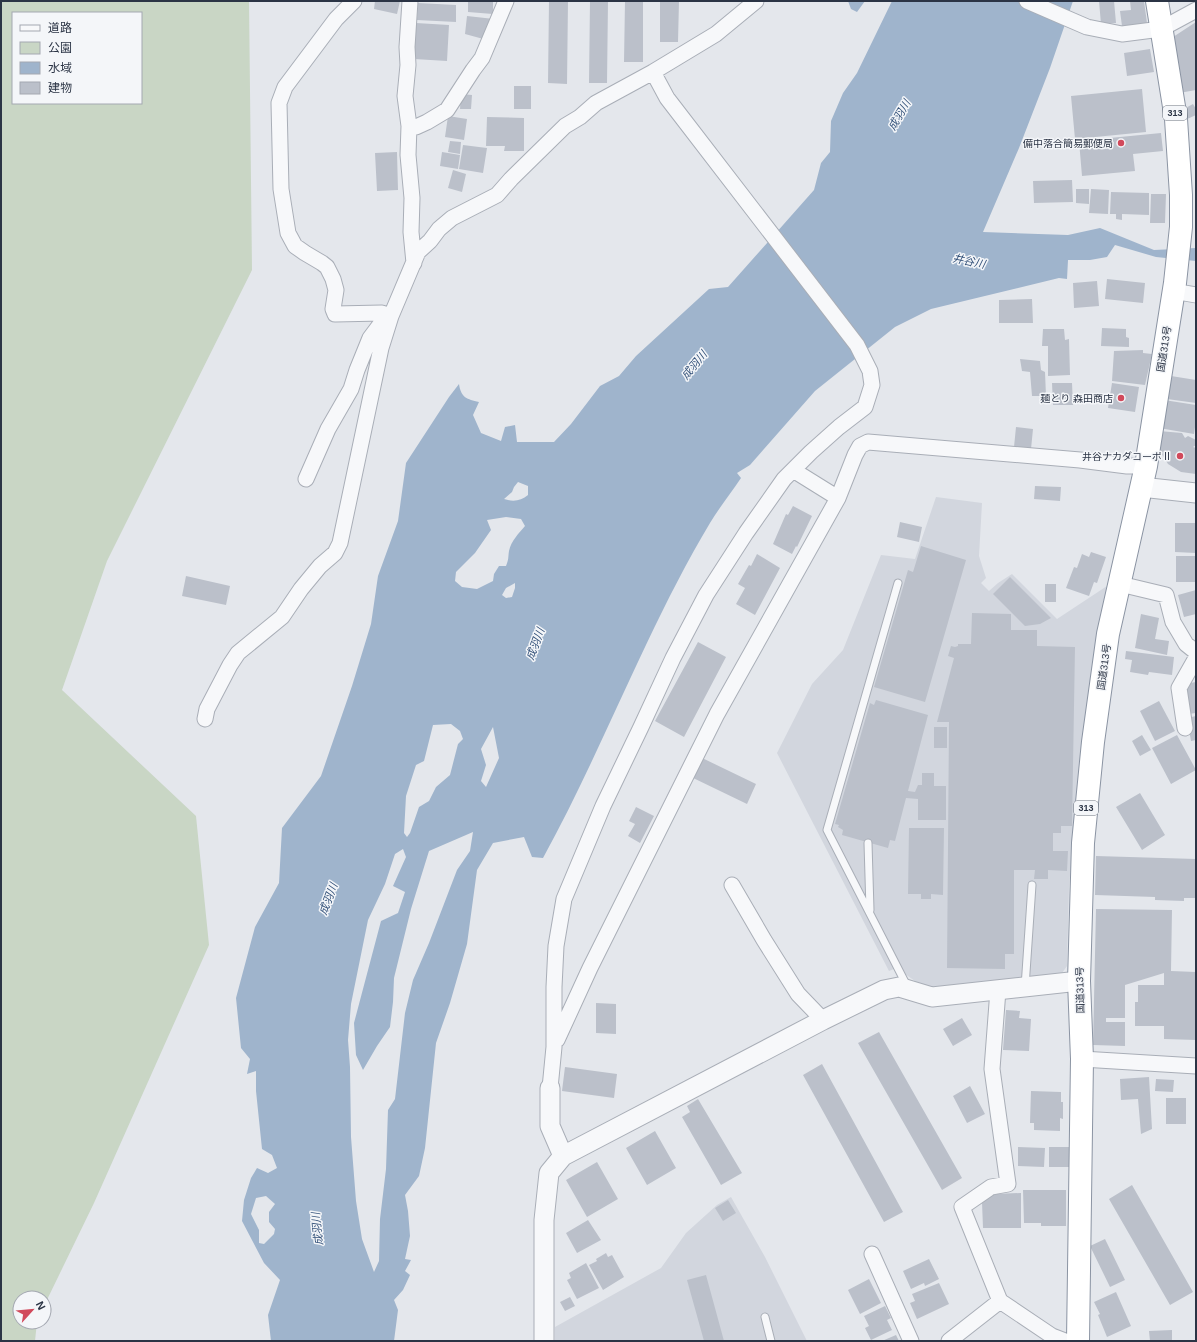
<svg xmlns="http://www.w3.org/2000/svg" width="1197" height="1342" font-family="Helvetica,'Noto Sans JP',sans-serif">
<rect width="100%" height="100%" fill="#e4e7ec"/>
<path fill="#d2d6de" d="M936,497L982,503L979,556L986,578L981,583L989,591L998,583L1012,574L1057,619L1107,586L1098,631L1084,734L1069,886L1067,966L1062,973L925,988L905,974L901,966L889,971L777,753L812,684L843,650L881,555L915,559Z
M731,1197L765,1257L807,1341H555V1327L661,1268L686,1233L717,1205Z"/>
<path fill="#c9d6c5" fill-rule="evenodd" d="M1,1H249L252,270L107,561L62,690L196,816L209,945L94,1203L44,1306V1298H20V1322H37L35,1341H1ZM13,13H141V103H13Z"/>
<path fill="#9fb4cc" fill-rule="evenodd" d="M848,1H865L857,12L851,9Z
M892,1H1073L1050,68L1019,148L983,232L1068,235L1100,228L1154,250L1196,248V261L1156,257L1115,245L1107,257L1090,260H1068L1067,279L1059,278L931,309L895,327L815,391L750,465L737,473L741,478C731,493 719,508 710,523C646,630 603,749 543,858L532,857L524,837L493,843L477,870L467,944L450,1003L436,1043L425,1148L419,1176L405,1195L408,1211L410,1236L405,1259L411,1260L405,1271L410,1275L403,1290L394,1300L398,1310L394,1341H271L268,1315L280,1280L264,1263L242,1221L244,1200L251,1178L257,1168L268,1173L277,1168L272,1155L262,1149L256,1091V1071L247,1074L250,1059L241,1048L236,998L255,927L279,883L282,828L321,776L352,686L371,624L378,576L398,521L406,463L449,397L459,384C461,398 467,399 479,402L473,415L481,433L501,441L505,427L515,425L517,442H554L571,424L600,386L619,376L636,356L709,289L728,287L814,190L821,163L830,152L831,121L843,93L857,73ZM518,482L528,486V495C521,501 513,502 504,499L512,492L514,487ZM506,517L521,519L525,526C519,533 511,541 509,551C508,557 509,559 506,566H499L494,574L493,581L477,589L462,587L455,581L456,572L475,553L491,530L487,520ZM515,583V588L512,597L506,598L502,595L506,588ZM451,724L460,731L463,739L458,744L450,775L436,787L429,801L419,807L410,833L407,837L404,833L406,796L416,765L424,761L433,725ZM493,727L499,758L486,787L481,781L486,765L481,749ZM473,832L470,851L457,870L429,943L413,980L405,1013L395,1099L388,1110L386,1169L380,1219L379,1261L374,1272L362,1239L356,1201L351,1137L350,1067L348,1040L351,1004L368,920L385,884L395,854L403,849L406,857L393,886L405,892L398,913L381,921L354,1023L356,1055L363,1070L377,1046L390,1027L393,1002L394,978L411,909L429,851ZM266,1196L275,1204L269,1212V1222L275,1229L274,1234L264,1244L259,1243V1230L251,1214L256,1198Z"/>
<path fill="#bbc0ca" d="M375,1H400L397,14L374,9Z
M468,1H493V14L468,12Z
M549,1H568L567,84L548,83Z
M590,1H608L607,83H589Z
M625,1H643V62H624Z
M660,1H679L678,42H660Z
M1099,1H1114L1116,23L1101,24Z
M1130,1H1144L1147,23L1122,26L1120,11L1131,10Z
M418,3L456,5V22L417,20Z
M467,16L494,19L487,40L465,34Z
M1196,22V90L1179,93L1170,39Z
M416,23L449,25L447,61L414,59Z
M1150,49L1154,72L1127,76L1124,53Z
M514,86H531V109H514Z
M1142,89L1146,132L1075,139L1071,96Z
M461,94L472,95L471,109H460Z
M1193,104L1196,109V115L1185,120L1180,111Z
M448,116L467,119L464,140L445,137Z
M487,117L524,118V151H504L505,146H486Z
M1161,133L1163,151L1133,154L1135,171L1082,176L1079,141Z
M450,141L461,142L460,154L448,152Z
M463,145L487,148L483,173L459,169Z
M397,152L398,190L377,191L375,153Z
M442,152L460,155L458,169L440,166Z
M453,170L466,174L462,192L448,188Z
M1072,180L1073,202L1034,203L1033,181Z
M1076,189H1089V204L1076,203Z
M1091,189L1109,190L1108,214L1089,213Z
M1111,192L1149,193V215L1122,214V220L1116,219V214H1110Z
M1151,194H1166L1165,223H1150Z
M1107,279L1145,283L1143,303L1105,299Z
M1097,281L1099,306L1074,308L1073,283Z
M1032,299L1033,323H999V300Z
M1102,328L1126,329V337L1129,338V347L1101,346Z
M1043,329H1064L1065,340L1069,339L1070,375L1048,376V346H1042Z
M1143,350V353L1152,354L1145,385L1112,381L1114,351Z
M1020,359L1040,361L1041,370L1045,372L1046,396H1032L1030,372L1022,371Z
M1171,376L1196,380V403L1167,399Z
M1052,383H1072L1073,405H1053Z
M1112,383L1139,387L1135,412L1108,408Z
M1164,400L1196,405V420L1194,434L1159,428Z
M1016,427L1033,429L1031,449L1014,447Z
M1159,431L1182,433L1185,438L1188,436L1196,440V445L1193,447L1196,448V474L1181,472L1168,464L1158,448Z
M1035,486L1061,487L1060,501L1034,499Z
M793,506L812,516L797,547L796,546L792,554L773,544L786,514L788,515Z
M900,522L922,527L919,542L897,537Z
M1175,523H1196V553L1175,552Z
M921,546L966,560L925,702L874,687L908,570L913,572Z
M1091,552L1106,557L1097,583L1094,582L1089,596L1066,588L1074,567L1077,568L1082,554L1089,557Z
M757,554L780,568L755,615L736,604L745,588L738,584L749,565L751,566Z
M1176,556H1196V582H1176Z
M186,576L230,586L226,605L182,596Z
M1010,577L1051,618L1040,624L1025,626L993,594Z
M1045,584H1056V602H1045Z
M1196,590V614L1184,617L1178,595Z
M972,613L1011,614V630H1037V646L1075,647L1072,826H1061V833H1053V851H1068L1067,871L1048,870V879H1034L1035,870H1014V954H1005V969L947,968L949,722H937L954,658L948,656L951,646L955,647L958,646V644H971Z
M1141,614L1159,618L1155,639L1169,641L1167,655L1135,648Z
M698,642L726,657L684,737L655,721Z
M1126,651L1174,657L1172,675L1149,672L1148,675L1130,672L1132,660L1125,659Z
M1196,682V713L1188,714L1184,684Z
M876,700L928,715L908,791L915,792L918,785H922V773H934V786H946V820H918V799L906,798L895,841L890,840L888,848L842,835L843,830L838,827L839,825L835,824L870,703L874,705Z
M1159,701L1175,731L1155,741L1140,711Z
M1196,716V740L1191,741L1187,718Z
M934,727H947V748H934Z
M1142,735L1151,750L1140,756L1132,741Z
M1177,735L1196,770L1171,784L1152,748Z
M698,756L756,784L747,804L689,776Z
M1140,793L1165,835L1142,850L1116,807Z
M636,807L654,816L640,843L628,836L635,824L629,821Z
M909,828H944L943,895L931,894V899H921V894H908Z
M1096,856L1196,859V898H1184V901L1155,900V897L1095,895Z
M1096,909L1172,910L1171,971L1196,972V1040L1164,1039V1026H1135V1002H1138V985H1164V973L1125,985V1018H1106V1022H1125V1046L1093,1045Z
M596,1003L616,1004V1034L596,1033Z
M1006,1010L1020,1011L1019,1018L1031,1019L1029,1051L1003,1050Z
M962,1018L972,1035L953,1046L943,1029Z
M879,1032L962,1178L942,1190L858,1043Z
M822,1064L903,1212L884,1222L803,1075Z
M565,1067L617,1074L614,1098L562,1091Z
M1149,1077L1152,1129L1141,1134L1138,1099L1121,1100L1120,1079Z
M1156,1079L1174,1080L1173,1092L1155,1091Z
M970,1086L985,1114L967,1123L953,1096Z
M1031,1091L1061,1092V1102H1063V1119L1060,1118V1131L1034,1130V1123H1030Z
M1166,1098H1186V1124H1166Z
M698,1099L742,1173L721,1185L682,1117L690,1112L687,1106Z
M655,1131L676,1168L647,1185L626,1148Z
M1018,1147L1045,1148L1044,1167L1018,1166Z
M1049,1147H1073L1074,1167H1049Z
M597,1162L618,1199L587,1217L566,1180Z
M1132,1185L1193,1292L1170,1305L1109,1199Z
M1023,1190H1066V1226H1041V1223H1024Z
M1021,1193V1228H983L982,1202L993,1194Z
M728,1200L736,1213L723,1221L715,1208Z
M588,1220L601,1240L577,1253L566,1233Z
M1105,1239L1125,1280L1110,1287L1090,1246Z
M606,1253L608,1257L612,1255L624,1277L603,1290L589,1265L597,1261L596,1259Z
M929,1259L939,1279L925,1286L924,1283L911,1289L903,1271Z
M586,1263L599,1288L577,1299L567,1280L571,1278L569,1273Z
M706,1275L724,1341H704L687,1280Z
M869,1279L881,1303L860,1314L848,1290Z
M939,1283L949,1304L917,1319L910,1303L915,1301L912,1294Z
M1116,1292L1131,1326L1107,1337L1098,1315L1100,1314L1094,1302Z
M570,1297L575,1306L565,1311L560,1302Z
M885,1306L891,1318L887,1320L892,1330L871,1340L865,1328L869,1326L864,1316Z
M1172,1330V1341H1150L1149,1331Z
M896,1335L899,1341H882Z"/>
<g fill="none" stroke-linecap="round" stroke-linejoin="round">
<g stroke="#a9aeb7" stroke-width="9">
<path id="service" d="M898,583L827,830L907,986
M868,843L870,910
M1025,987L1032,885
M765,1317L771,1341"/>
</g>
<g stroke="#a9aeb7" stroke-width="17">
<path id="minor" d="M354,1L336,19L285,87L279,103L281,189L288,233L295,246L305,253L322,263L327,267L333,279L336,290L333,309L335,314L382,313L391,316
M410,1L407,47L408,65L405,96L409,126L416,127L427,122L447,110L473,70L482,58L506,1
M1027,1L1087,27L1122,34L1161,29L1196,10
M409,126L408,155L412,198L411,232L414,263
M1173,291L1196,295
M793,470L838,498
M306,479L328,429L351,389L357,370L370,338L382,322L388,317
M1120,584L1166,595L1173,622L1186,644L1196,652
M205,719L207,709L230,665L238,653L282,617L301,589L320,566L335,553L340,543L381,348L391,316L418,252L430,241L439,229L452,218L497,195L511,179L565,126L580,117L596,103L653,72L716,34L756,1
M1185,728L1179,688L1196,658
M732,885L764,940L798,994L823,1020
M998,990L992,1069L1008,1184L991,1187L962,1207L1000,1301L1052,1336L1065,1341
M557,1040L590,968L717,714L838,498L855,455L860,446L868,442L1080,460L1127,466H1146
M1082,1059L1196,1066
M550,1088L554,1047V987L556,946L564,899L603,806L641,727L673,658L706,595L746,533L784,479L811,452L839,427L865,407L872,385L870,371L857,345L667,98L653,72
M872,1254L911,1341
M949,1341L1000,1301"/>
</g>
<g stroke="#a9aeb7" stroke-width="21">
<path id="tertiary" d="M1141,487L1196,493
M550,1088V1126L563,1156
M544,1341V1220L549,1173L563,1156L823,1020L884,990L899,987L932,997L1079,981"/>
</g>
<g stroke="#8b94a3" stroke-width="24">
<path id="trunk" d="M1078,1341L1082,1059L1079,981L1083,843L1093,742L1108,634L1146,466L1175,283L1181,227V195L1176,119L1157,1"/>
</g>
<use href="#service" stroke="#f7f8fa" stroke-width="7"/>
<use href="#minor" stroke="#f7f8fa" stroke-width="15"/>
<use href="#tertiary" stroke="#f7f8fa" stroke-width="19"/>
<use href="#trunk" stroke="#fff" stroke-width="22"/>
</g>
<g fill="#d1495b" stroke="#f4f6f9" stroke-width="1.5">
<circle cx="1121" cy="143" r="4"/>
<circle cx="1121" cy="398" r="4"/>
<circle cx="1180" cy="456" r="4"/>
</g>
<g text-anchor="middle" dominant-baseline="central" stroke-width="3" stroke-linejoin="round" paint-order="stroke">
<g fill="#f4f6f9" stroke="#676e7b" stroke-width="1">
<rect x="1163" y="106" width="24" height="14" rx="3"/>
<rect x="1074" y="801" width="24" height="14" rx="3"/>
</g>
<g font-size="9" font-weight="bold" fill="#2b3445">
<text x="1175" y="113">313</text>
<text x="1086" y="808">313</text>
</g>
<g font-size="10" fill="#2b3445" stroke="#f4f6f9" text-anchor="end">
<text x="1113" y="143">備中落合簡易郵便局</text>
<text x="1113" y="398">麺とり 森田商店</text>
<text x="1172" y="456">井谷ナカダコーポⅡ</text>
</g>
<g font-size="10" fill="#2b3445" stroke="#f4f6f9">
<text transform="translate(1164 349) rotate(-81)">国道313号</text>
<text transform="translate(1104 667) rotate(-82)">国道313号</text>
<text transform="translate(1080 990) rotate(-91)">国道313号</text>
</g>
<g font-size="11" font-style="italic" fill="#34527a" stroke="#f4f6f9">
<text transform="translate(899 115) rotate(-60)">成羽川</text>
<text transform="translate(969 261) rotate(12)">井谷川</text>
<text transform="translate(694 365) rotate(-50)">成羽川</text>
<text transform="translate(535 644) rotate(-70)">成羽川</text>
<text transform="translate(328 899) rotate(-70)">成羽川</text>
<text transform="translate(317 1229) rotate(-96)">成羽川</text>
</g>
</g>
<rect width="1197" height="1342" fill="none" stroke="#2b3445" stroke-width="4"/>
<rect x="12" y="12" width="130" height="92" fill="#f4f6f9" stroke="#a4a8b1"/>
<rect x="20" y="25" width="20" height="6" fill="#f7f8fa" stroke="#a4a8b1"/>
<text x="48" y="32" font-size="12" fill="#2b3445">道路</text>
<rect x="20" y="42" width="20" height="12" fill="#c9d6c5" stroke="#a4a8b1"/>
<text x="48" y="52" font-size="12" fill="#2b3445">公園</text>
<rect x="20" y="62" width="20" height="12" fill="#9fb4cc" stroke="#a4a8b1"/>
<text x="48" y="72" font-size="12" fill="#2b3445">水域</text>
<rect x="20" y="82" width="20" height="12" fill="#bbc0ca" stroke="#a4a8b1"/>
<text x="48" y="92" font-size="12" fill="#2b3445">建物</text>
<g transform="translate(32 1310) rotate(63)"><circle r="19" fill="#f4f6f9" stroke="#a4a8b1"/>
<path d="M0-3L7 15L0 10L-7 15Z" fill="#d1495b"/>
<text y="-6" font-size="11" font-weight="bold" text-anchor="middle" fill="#2b3445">N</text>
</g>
</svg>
